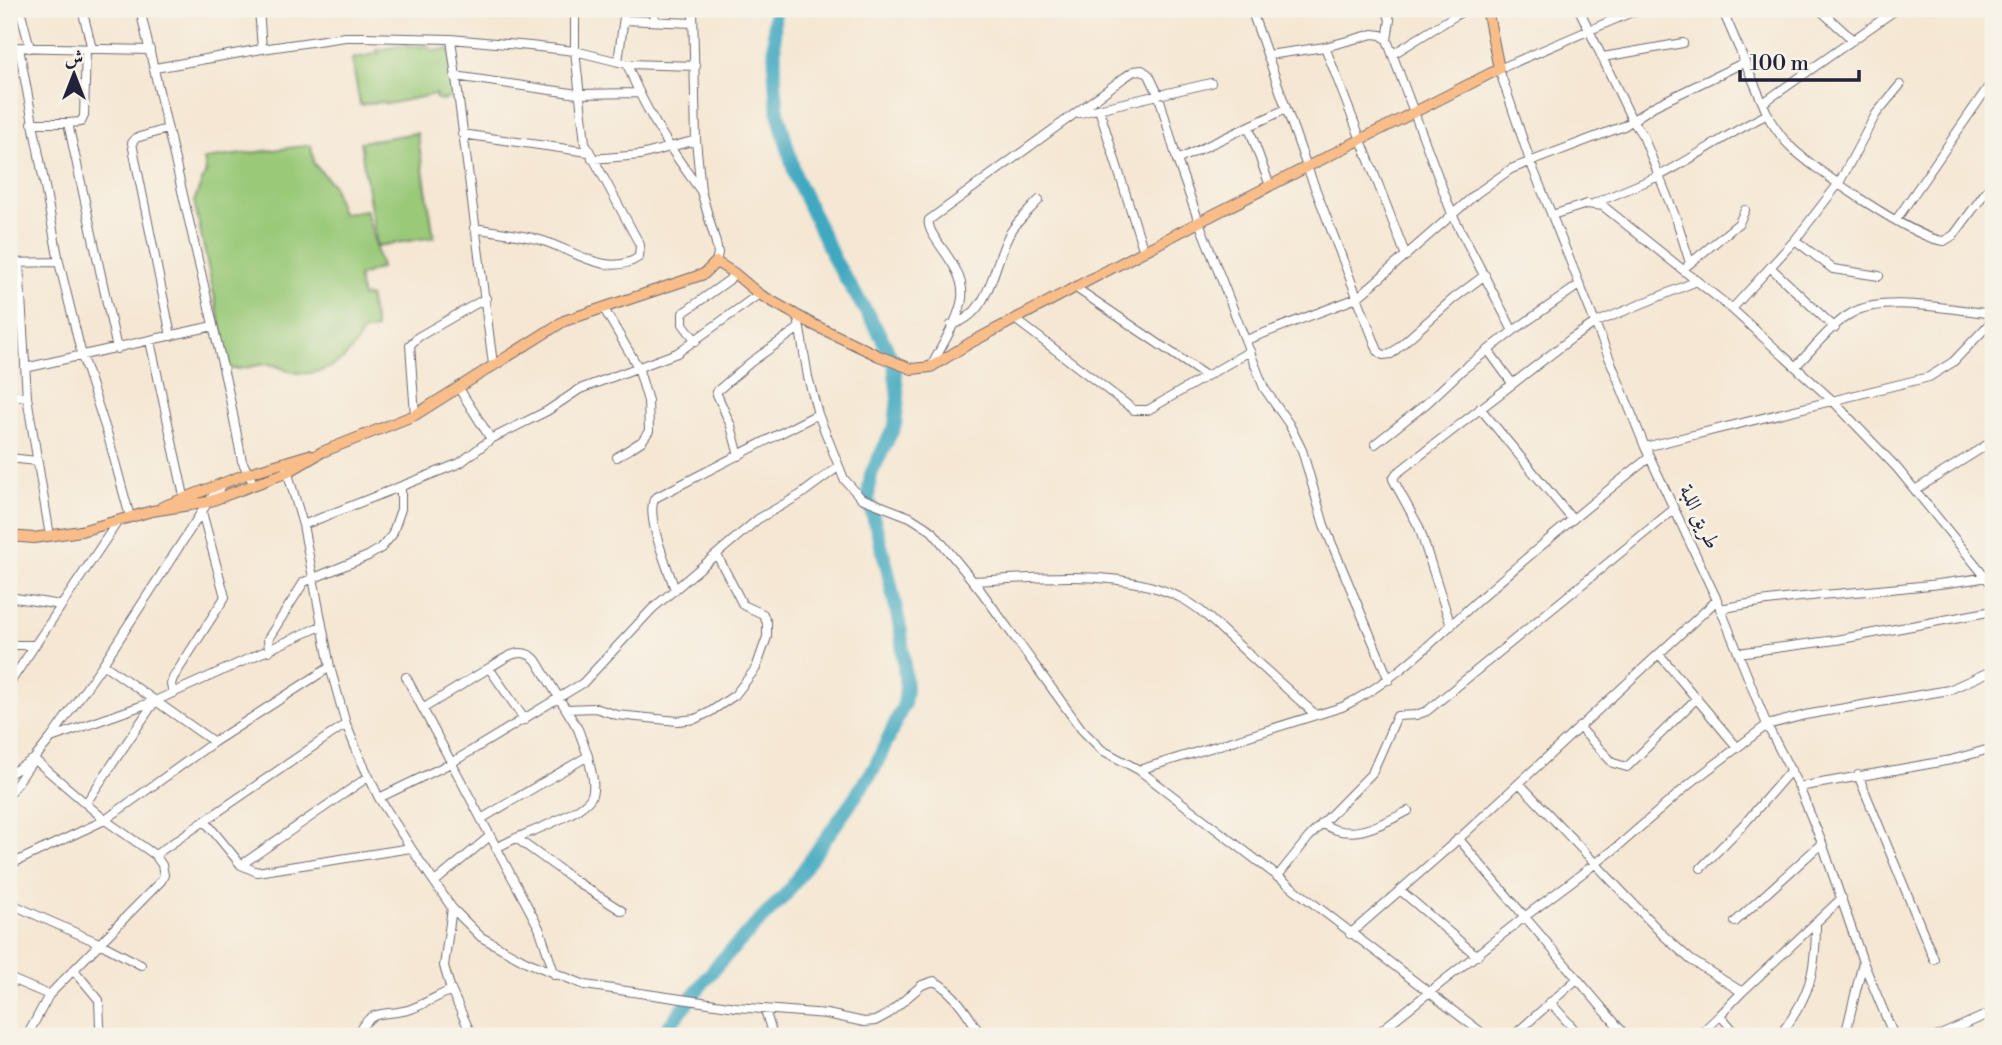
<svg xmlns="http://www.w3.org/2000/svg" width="2002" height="1045" font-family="'Libre Bodoni',Amiri,serif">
<rect width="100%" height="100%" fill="#f7f3e8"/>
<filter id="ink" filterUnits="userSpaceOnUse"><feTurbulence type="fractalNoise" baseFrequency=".0143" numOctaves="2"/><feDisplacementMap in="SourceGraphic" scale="14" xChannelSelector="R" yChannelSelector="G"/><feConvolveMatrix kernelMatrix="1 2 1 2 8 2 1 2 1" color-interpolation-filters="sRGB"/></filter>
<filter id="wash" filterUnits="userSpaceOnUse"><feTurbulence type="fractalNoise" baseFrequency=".00686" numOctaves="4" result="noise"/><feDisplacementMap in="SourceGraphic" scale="28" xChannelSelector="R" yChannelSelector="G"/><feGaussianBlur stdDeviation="1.57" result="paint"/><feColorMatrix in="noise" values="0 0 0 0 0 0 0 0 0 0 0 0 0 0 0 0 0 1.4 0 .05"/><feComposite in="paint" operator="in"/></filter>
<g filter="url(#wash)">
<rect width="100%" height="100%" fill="#f5e7d3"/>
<path fill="#9ac978" stroke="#5e765a" stroke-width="2" d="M406,45L409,47L429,46L433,51L450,49L455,95L443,101L435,98L436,94L387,104L382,102L360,105L352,59L378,53L377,50Z
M417,133L434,237L377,246L360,142Z
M311,145L314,164L332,184L342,214L366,210L381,268L358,277L362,297L369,296L376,329L362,332C351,360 323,378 293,372C284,371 275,363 267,364C254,365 243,370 230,369L194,201L206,172L204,159Z"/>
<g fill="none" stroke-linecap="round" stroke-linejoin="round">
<path stroke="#40a8c0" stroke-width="14" d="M661,1036L718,964L786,894L846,810L875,767L904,704L906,688L901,632L887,567L868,498L871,474L895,425L898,398L894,364L881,336L835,261L796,178L778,113L775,82L774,9"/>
</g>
</g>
<g filter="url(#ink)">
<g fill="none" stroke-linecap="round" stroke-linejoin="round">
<g stroke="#6c6770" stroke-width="10">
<path id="minor" d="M20,9L30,48
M82,9L92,49
M140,9L229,394L242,461L254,485
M259,9L262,49
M654,9L655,21
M693,9L696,140L701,191L716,243L718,253L716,262
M1251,9L1307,167L1378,351L1383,355L1391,354L1453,299L1485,275
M1386,9L1390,20L1387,40
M1579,9L1632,120L1643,136L1659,176L1595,203
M1639,9L1499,69L1530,161L1645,447L1717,600L1767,725L1799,787L1822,843L1863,962L1894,1036
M1722,9L1770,120C1776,129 1782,138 1789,145C1811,168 1916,240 1944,241L1954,235L1993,182
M1819,9L1853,40
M1987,9L1993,11
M624,20L693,23
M451,39L493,364
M9,47L150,50
M19,48L59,262L82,356L108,436L130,517
M1393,54L1466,9
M1268,55L1325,47
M1603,57L1683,43
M618,62L625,9
M627,64C645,111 671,151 701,191
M155,68L262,49L345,37H362L451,39L530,46L575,51L627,64L696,66
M455,76L578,94L638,93
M1763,103L1897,9
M1099,109L1144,252
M1080,113L1211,83
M32,123H68L117,349
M68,123L81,122L84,116L86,49
M1249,128L1270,186
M167,129L136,138L132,143L171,336
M462,134L588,152
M592,159L641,155L696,140
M1177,160L1286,109
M1552,215L1587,204L1603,206L1732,309L1833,401L1897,468L1993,586
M1896,220L1993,80
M474,228C496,232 518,234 540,240C570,248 608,279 639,257L640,245L585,143L575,51V9
M1795,240L1833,269L1879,276
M1406,256L1325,47L1373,34L1381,35L1387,40L1452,214L1513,331
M9,263L59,262
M19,263L27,397L50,536
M1690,263L1677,221L1659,176C1696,157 1730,132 1768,114
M1688,265L1739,223L1745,210
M1771,268L1835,328
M1076,288L1206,376
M603,307L638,367L648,401L649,431L642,441L617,457
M1732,309L1795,240L1839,183L1876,114L1900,85
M798,317L808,377L818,414L844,479L861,498L910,517L932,531L981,591L1082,730L1102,750L1139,770L1486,1036
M1015,319L1134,410H1148L1250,351
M9,322L22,321
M951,325C992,314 992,265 1010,233C1018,220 1029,211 1039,200
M1246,340L1357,298L1477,193L1511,169L1624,126L1654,106L1745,62
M150,341L184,496
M696,341L683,324V313L729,280L734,273
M1488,350L1512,383
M1796,366C1812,350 1833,323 1852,313C1883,295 1957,310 1993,314
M931,367C940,348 960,318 962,298C966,265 925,237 929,220L1125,77L1134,71L1142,70L1149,75L1159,96L1177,160L1199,222L1264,388L1289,424L1302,450L1324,525L1389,680
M25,368L213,326
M458,387L491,439
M9,395L27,397
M1480,408L1572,519
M415,415L410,345L418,337L486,298
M1375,444L1427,403L1462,370L1513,331L1579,285
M1645,447L1929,377L1953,362L1993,320
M739,456L731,426L716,392L751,362L799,328
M9,458L37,461
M286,467L303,525L330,667L346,724L359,756L379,798L411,848L452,908L481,937L527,962L585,985L736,1007L827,1014L864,1022L875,1021L888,1014L922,985L934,981C954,991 970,1017 981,1036
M1915,490L1993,441
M303,525L460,463L491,439L547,411L580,389L677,353L759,294
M973,581C1037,578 1119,568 1179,597C1199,606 1216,625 1233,640C1260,665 1288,690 1316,715
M675,590C669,570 644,515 655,498L818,414
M9,597L61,605
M1720,609C1808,591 1898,593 1987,577
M1451,626L1419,527L1396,485L1393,479L1396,474L1572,338L1595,323L1697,281
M9,645H34
M269,651L268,639L304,582L368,556L381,548L392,535L401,509V488
M1738,653L1836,640L1993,611
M1659,654L1737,747
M103,664L214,742
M406,677L539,928L555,975
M9,684L118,521
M173,693L171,684L173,678L225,597L202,512
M424,708L489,668
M566,709L595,708L617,715L678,721L695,719L710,712L735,695L756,668L767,637V623L763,614L743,605L717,555
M1579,727L1613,763L1627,767L1697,698
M51,738L155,701L321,626
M1139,770L1342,707C1395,681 1434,640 1477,601C1533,552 1591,503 1650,457
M9,774L34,759L51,738L103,664L208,502L224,483
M1858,775L1934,959
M1519,783L1663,935L1691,960L1742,992L1842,898
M1799,787L1951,760L1993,748
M9,795L34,759L105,820L155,855L162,865L164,875L161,881L49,995L27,1036
M379,798L451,763L583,683L652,609L758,519L800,495L838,467
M86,803L155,701
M481,819L588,756L578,729L536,660C520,644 504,659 489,668L525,720
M205,821L241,865L257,872L411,848
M1322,823C1350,843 1380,825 1408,811
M516,838C533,831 587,811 592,795C596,783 590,768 588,756
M1458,838L1626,1036
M496,848L516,838L577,882L622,911
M155,855L346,724
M9,865L105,820L214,742L330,667
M241,865L368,777
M1701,868L1745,823L1791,770
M1277,877L1309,837L1372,773L1397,716L1416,715L1427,711L1674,509
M436,881L490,836
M1400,890L1477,956
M9,903L101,944L141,965
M452,908L444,966L451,990L472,1036
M1735,922L1822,843
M1350,934L1463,835L1717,600
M74,970L99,1000L100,1026L103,1036
M9,978L49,995
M1550,1002L1580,1036
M765,1010L773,1036
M356,1036C373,1005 383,1018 411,1009C424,1004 438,996 451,990
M1374,1036L1523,918L1616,848L1693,781L1767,725L1805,715L1949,690L1993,670
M1513,1036L1577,979
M1698,1036L1720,1015
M1738,1036L1720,1015L1742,992
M1779,1036C1810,997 1816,972 1816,923
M1845,1036L1863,962
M1938,1036L1993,1012"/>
</g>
<g stroke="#6c6770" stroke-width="12">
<path id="major" d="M162,507L249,473L309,455
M9,536L34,538L81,531L152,511L208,502L288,472L322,452L415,415L564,321L704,274L716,262L734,273L759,294L812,324L879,356L912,369L931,367L970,343L1199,222L1499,69L1487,9"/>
</g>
<use href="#minor" stroke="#fff" stroke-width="8"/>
<use href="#major" stroke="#f8bd89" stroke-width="10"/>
</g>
</g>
<g text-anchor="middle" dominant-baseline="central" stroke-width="6" stroke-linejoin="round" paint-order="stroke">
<g font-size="21" fill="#22223b" stroke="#f7f3e8">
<text transform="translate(1699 517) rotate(65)">طريق اللبة</text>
</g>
</g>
<rect width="2002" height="1045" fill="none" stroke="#f7f3e8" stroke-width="35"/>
<g transform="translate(74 74)" stroke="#f7f3e8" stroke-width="5" paint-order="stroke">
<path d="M0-5L12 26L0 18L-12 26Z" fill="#22223b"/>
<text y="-10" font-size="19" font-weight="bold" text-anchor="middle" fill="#22223b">ش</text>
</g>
<path d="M1740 70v10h119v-10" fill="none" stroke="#22223b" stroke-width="3.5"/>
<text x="1750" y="70" font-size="21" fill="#22223b" stroke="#f7f3e8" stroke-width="5" paint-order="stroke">100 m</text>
</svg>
